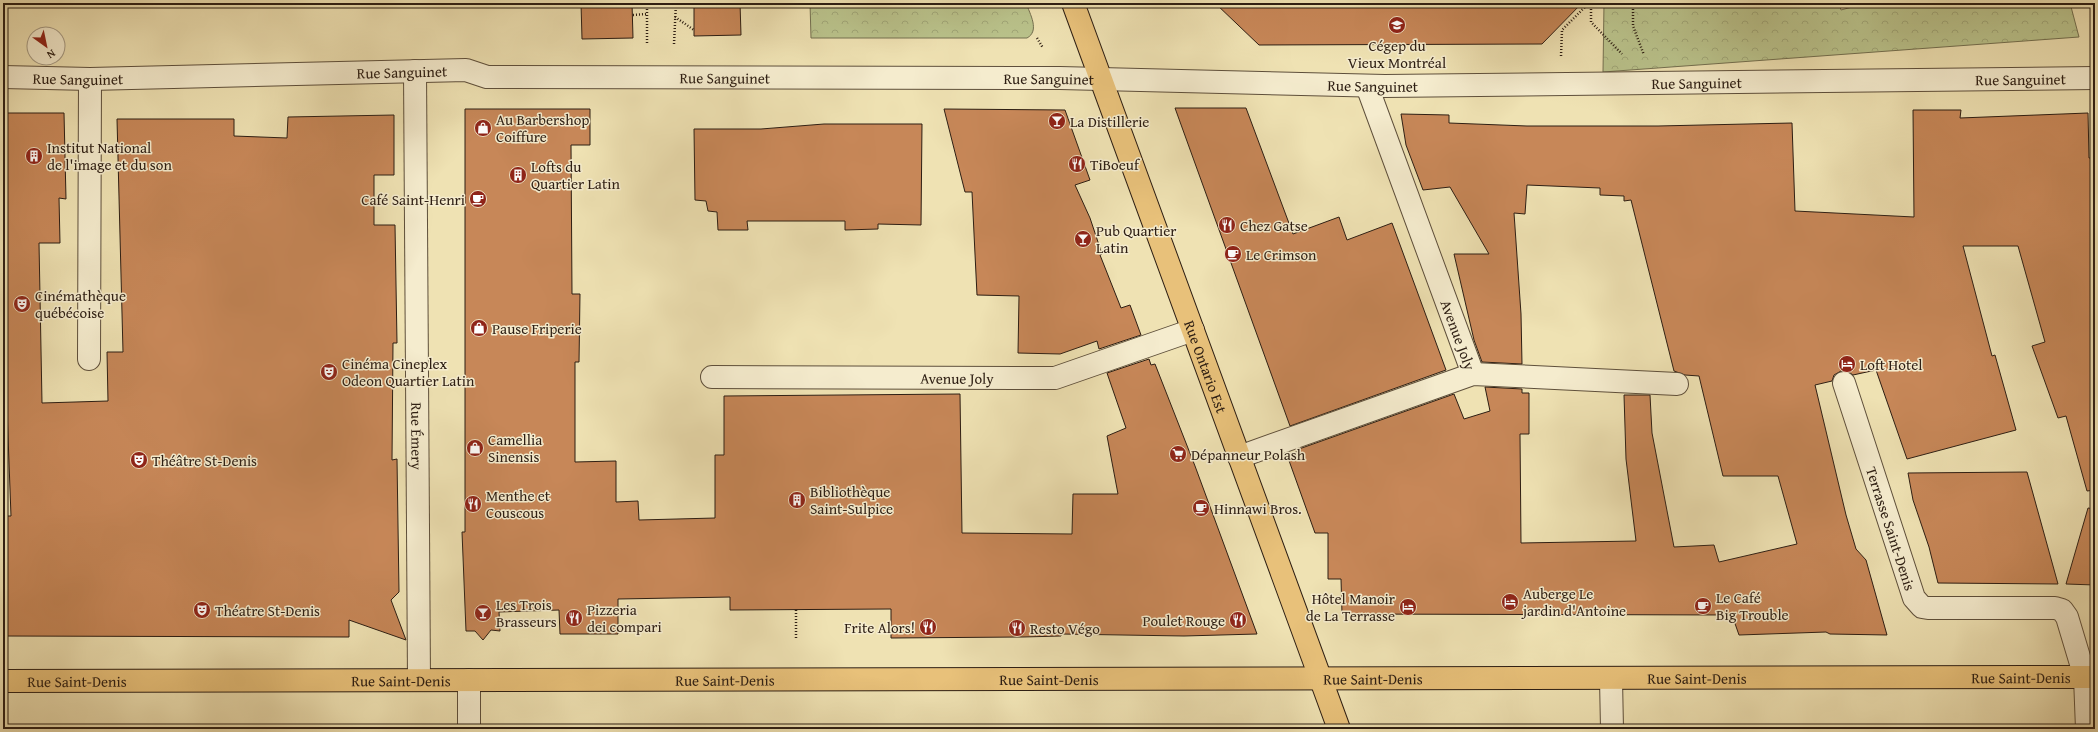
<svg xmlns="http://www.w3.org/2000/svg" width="2098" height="732" font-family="'Gentium Book Plus',serif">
<defs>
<pattern id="forest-crowns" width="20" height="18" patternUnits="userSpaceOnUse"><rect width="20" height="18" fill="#bac38c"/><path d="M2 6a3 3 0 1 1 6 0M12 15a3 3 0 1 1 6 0" fill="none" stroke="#a0a778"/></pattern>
</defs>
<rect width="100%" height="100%" fill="#efe2b3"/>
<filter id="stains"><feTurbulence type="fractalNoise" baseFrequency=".005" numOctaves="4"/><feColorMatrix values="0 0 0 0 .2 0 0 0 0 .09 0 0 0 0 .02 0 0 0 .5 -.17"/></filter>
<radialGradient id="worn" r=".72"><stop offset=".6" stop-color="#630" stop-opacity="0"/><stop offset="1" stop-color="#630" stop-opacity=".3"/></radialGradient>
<path fill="url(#forest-crowns)" stroke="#747050" d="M810,3H1026C1030,14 1040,31 1027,38H811Z
M1604,3H1839L1841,10L1867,3H2070L2079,37L1603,72Z"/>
<path fill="#c78758" stroke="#2d1e13" d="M581,3H632L633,38L582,39Z
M694,3H740L741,35L694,36Z
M1215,3H1582L1542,44L1259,45Z
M1175,108H1246L1293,234L1339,217L1347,240L1392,223L1446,370L1290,426Z
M465,109H590V145H571L572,294H580L579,362H575V462L616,461V502L638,501L639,520L715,518V455H724V396L960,394L962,533L1072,534L1073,494H1118L1107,436L1126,428L1107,373L1149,359L1151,365L1155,364L1195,466L1257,634L1184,636L1061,634V636L1023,637L891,638V609L730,610V597L618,599V634H560L559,610L499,612L500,631L491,630L483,640L475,631H466L462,532H465Z
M944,109L1065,110L1090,180L1075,185L1090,218L1102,254L1100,255L1121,308L1130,305L1141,335L1099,349L1097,341L1060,354L1018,353L1019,296L977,295L972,192H965Z
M1913,110H1961L1960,118L2088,113L2089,158H2095V490L2087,491L2066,416L2058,418L2032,346L2045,342L2018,246H1963L1992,356L1995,355L2016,430L1907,459L1876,370L1853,375L1847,371H1841L1834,375L1832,381L1815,385L1846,515L1856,549L1866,560L1887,635L1830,634L1826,632L1739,635L1732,615L1342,614L1341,579H1328V533H1315L1287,455L1299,451V449L1454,394L1464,419L1490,411L1485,387L1522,389V393H1529V434H1520L1521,543L1636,541L1626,459L1624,395H1650L1652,433L1674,547L1714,545L1719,562L1797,544L1778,476H1723L1699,376L1685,375L1674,371L1631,200L1624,201V196L1600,195V188L1527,185L1525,214L1514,213L1521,314L1522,364L1482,362L1474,340L1454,254H1489L1450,187L1423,190L1406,145L1401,114L1449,115V123L1527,126H1658L1792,123L1795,211L1914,217Z
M3,113H64L66,199L59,198L60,243H39L42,403L108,401L107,352H123L117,119H234V136L287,138L288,117L394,115V175H374V225H395L397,343H393L392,460L397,459L399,592L391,600L406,640L349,620V637L3,636V516H11L6,382H3Z
M824,124H922L921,225L878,224V229L845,230V221H747L748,230H718L717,212L708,211L706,201L695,200L694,129H761Z
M2027,472L2058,584L1938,583L1929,547L1913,500L1908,473Z
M2088,508L2095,509V585L2066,584Z"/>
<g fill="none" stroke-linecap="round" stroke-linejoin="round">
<g stroke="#5e4f3b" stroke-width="24">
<g id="minor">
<path id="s1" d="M415,71L419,680"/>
<path id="s2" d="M3,77L90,79L466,70L487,77L1060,78L1385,86L2095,78"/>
<path id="s3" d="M1367,86L1473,374"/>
<path d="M89,359L90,79"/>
<path id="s4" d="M712,377L1055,378L1193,330"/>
<path id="s5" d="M1844,383L1914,598L1922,607L1928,608H2055L2062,610L2067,617L2085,677L2087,729"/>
<path d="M1239,457L1473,374L1677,384"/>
<path d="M1611,679L1612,729"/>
<path d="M469,729V680"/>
</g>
</g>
<g stroke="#2d1e13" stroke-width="24">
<g id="major">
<path id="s6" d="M1073,3L1339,729"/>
<path id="s7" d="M3,681L2095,677"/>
</g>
</g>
<path stroke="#2d1e13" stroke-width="2.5" stroke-dasharray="1 2" stroke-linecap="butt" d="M647,3V44
M1591,3V22L1622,54
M1633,3V26L1644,55
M633,15L647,14
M675,17L694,30
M1037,38L1043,48
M674,44L676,3
M1561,56L1562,30L1589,3
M796,610V639"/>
<use href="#minor" stroke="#f5ecce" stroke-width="22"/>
<use href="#major" stroke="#e8c17a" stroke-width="22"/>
</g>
<defs>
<g id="university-disc" transform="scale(0.9)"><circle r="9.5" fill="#8f2418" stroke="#f5ecce"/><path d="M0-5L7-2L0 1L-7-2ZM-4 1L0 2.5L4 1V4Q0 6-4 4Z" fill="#fff"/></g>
<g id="bar-disc" transform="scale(0.9)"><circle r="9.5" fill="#8f2418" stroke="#f5ecce"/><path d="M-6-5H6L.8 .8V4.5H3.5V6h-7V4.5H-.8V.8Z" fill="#fff"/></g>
<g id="shop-disc" transform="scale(0.9)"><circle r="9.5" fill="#8f2418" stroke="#f5ecce"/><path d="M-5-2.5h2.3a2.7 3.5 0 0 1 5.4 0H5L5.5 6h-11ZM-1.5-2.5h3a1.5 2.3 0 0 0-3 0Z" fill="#fff"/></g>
<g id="building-disc" transform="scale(0.9)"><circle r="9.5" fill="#8f2418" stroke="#f5ecce"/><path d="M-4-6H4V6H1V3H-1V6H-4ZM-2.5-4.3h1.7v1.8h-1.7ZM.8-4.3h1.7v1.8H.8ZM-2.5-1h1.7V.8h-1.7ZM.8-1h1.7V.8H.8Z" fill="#fff"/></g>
<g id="restaurant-disc" transform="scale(0.9)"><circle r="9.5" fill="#8f2418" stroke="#f5ecce"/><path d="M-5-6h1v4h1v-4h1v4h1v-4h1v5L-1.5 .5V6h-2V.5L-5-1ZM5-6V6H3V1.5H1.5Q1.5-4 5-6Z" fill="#fff"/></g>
<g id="cafe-disc" transform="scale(0.9)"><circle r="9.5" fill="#8f2418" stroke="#f5ecce"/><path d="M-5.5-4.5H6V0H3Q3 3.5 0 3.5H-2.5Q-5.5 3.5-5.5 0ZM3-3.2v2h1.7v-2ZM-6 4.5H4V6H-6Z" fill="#fff"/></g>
<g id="theatre-disc" transform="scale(0.9)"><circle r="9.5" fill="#8f2418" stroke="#f5ecce"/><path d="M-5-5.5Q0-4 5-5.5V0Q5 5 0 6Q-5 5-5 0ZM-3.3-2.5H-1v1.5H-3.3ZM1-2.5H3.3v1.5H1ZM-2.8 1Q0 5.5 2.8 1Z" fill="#fff"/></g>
<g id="hotel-disc" transform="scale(0.9)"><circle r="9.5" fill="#8f2418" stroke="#f5ecce"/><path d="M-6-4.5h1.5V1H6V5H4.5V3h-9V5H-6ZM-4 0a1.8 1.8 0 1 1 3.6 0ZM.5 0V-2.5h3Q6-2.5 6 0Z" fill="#fff"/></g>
<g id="supermarket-disc" transform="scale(0.9)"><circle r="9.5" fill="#8f2418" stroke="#f5ecce"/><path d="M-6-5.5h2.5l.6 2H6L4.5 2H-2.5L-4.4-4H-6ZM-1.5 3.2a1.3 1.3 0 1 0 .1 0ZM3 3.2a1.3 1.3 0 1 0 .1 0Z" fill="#fff"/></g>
</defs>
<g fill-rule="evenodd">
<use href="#university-disc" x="1397" y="25"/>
<use href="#bar-disc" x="1057" y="121"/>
<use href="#shop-disc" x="483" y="128"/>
<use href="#building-disc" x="34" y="156"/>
<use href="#restaurant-disc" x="1077" y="164"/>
<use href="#building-disc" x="518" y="175"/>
<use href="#cafe-disc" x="478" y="199"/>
<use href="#restaurant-disc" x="1227" y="225"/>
<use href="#bar-disc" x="1083" y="239"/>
<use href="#cafe-disc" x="1233" y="254"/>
<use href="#theatre-disc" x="22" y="304"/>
<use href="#shop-disc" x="479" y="328"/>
<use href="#hotel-disc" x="1847" y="364"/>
<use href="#theatre-disc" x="329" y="372"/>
<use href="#shop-disc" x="475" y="448"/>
<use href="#supermarket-disc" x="1178" y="454"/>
<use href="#theatre-disc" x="139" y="460"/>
<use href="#building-disc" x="797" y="500"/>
<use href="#restaurant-disc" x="473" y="504"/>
<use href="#cafe-disc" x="1201" y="508"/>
<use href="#hotel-disc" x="1510" y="602"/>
<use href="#cafe-disc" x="1703" y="606"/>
<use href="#hotel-disc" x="1408" y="607"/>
<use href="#theatre-disc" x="202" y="610"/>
<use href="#bar-disc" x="483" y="613"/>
<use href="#restaurant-disc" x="574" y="618"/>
<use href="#restaurant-disc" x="1238" y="620"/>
<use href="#restaurant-disc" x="928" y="627"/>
<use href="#restaurant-disc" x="1017" y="628"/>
</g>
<g text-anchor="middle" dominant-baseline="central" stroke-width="3" stroke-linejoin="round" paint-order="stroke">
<g font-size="15" fill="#2d1e13" stroke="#f5ecce" text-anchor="start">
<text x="1397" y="45" text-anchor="middle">Cégep du<tspan x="1397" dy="17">Vieux Montréal</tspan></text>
<text x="496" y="119">Au Barbershop<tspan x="496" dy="17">Coiffure</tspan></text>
<text x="1070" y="121">La Distillerie</text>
<text x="47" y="147">Institut National<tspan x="47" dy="17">de l'image et du son</tspan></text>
<text x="1090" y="164">TiBoeuf</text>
<text x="531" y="166">Lofts du<tspan x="531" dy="17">Quartier Latin</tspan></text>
<text x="465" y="199" text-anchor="end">Café Saint-Henri</text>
<text x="1240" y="225">Chez Gatse</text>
<text x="1096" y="230">Pub Quartier<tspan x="1096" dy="17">Latin</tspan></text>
<text x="1246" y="254">Le Crimson</text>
<text x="35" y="295">Cinémathèque<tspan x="35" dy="17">québécoise</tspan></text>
<text x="492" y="328">Pause Friperie</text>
<text x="342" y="363">Cinéma Cineplex<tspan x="342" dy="17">Odeon Quartier Latin</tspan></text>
<text x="1860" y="364">Loft Hotel</text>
<text x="488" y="439">Camellia<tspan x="488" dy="17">Sinensis</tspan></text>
<text x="1191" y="454">Dépanneur Polash</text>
<text x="152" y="460">Théâtre St-Denis</text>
<text x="810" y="491">Bibliothèque<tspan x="810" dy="17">Saint-Sulpice</tspan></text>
<text x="486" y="495">Menthe et<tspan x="486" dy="17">Couscous</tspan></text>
<text x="1214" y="508">Hinnawi Bros.</text>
<text x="1523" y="593">Auberge Le<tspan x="1523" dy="17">jardin d'Antoine</tspan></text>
<text x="1716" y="597">Le Café<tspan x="1716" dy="17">Big Trouble</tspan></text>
<text x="1395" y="598" text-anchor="end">Hôtel Manoir<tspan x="1395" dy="17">de La Terrasse</tspan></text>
<text x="496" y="604">Les Trois<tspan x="496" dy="17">Brasseurs</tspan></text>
<text x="587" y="609">Pizzeria<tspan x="587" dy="17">dei compari</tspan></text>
<text x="215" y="610">Théatre St-Denis</text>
<text x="1225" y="620" text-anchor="end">Poulet Rouge</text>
<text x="915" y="627" text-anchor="end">Frite Alors!</text>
<text x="1030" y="628">Resto Végo</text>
</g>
<g font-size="15" fill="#2d1e13" stroke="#f5ecce">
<text stroke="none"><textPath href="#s2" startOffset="399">Rue Sanguinet</textPath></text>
<text stroke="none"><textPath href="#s2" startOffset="723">Rue Sanguinet</textPath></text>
<text stroke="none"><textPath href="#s2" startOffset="75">Rue Sanguinet</textPath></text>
<text stroke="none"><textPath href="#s2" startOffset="1047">Rue Sanguinet</textPath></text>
<text stroke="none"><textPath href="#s2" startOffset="2019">Rue Sanguinet</textPath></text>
<text stroke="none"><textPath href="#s2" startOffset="1695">Rue Sanguinet</textPath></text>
<text stroke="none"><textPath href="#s2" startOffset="1371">Rue Sanguinet</textPath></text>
<text stroke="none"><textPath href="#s3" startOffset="265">Avenue Joly</textPath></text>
<text stroke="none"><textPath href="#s6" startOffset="387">Rue Ontario Est</textPath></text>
<text stroke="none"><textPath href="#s4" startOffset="245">Avenue Joly</textPath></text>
<text stroke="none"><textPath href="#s1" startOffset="365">Rue Émery</textPath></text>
<text stroke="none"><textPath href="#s5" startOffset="153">Terrasse Saint-Denis</textPath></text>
<text stroke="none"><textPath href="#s7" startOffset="2018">Rue Saint-Denis</textPath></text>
<text stroke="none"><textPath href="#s7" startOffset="1370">Rue Saint-Denis</textPath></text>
<text stroke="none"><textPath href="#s7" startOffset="1694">Rue Saint-Denis</textPath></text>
<text stroke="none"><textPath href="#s7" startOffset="74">Rue Saint-Denis</textPath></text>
<text stroke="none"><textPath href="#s7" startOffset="398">Rue Saint-Denis</textPath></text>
<text stroke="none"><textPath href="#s7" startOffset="722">Rue Saint-Denis</textPath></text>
<text stroke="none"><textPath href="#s7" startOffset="1046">Rue Saint-Denis</textPath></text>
</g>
</g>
<rect width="2098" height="732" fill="none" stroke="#efe2b3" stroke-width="16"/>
<rect x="4" y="4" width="2090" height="724" fill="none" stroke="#2d1e13" stroke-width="2"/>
<rect x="8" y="8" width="2082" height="716" fill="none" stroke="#2d1e13"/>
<g transform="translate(46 46) rotate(147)"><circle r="19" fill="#f5ecce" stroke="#a59a83"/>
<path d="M0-3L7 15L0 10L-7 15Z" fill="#8f2418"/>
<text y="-6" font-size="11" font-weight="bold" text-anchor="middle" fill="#2d1e13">N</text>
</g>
<rect width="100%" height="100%" filter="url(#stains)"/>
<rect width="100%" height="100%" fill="url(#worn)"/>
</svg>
